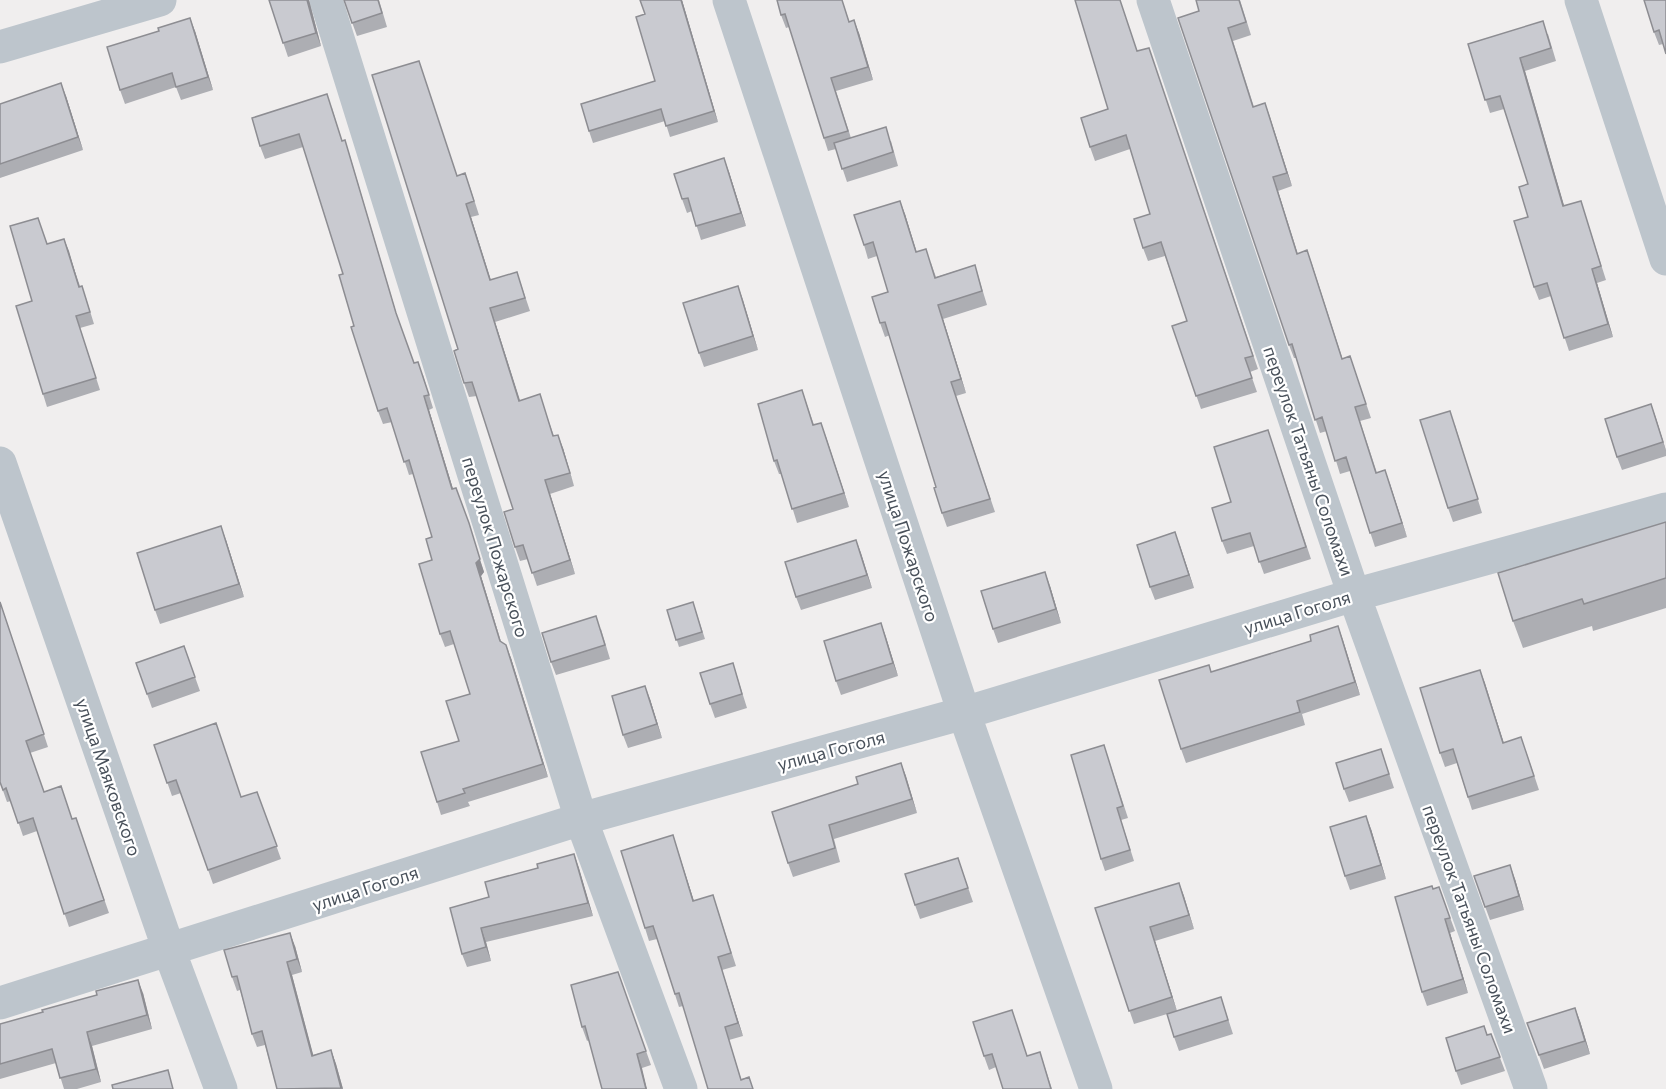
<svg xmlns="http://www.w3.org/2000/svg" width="1666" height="1089" font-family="Commissioner,sans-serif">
<rect width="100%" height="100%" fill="#f0eeee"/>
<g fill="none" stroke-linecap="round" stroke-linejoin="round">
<path stroke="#bdc5cc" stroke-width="33" d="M326,0L581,819L681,1089
M729,0L964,713L1096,1089
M1153,0L1354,595L1531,1089
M1581,0L1666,259
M0,47L160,0
M0,463L169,950L221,1089
M0,1003L581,819L964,713L1354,595L1666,509"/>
</g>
<path fill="#adaeb3" d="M269,0H309L321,46L288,57Z
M344,0H379L387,27L357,36Z
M640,0H682L718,122L670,137L665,121L593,143L589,131L655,81L645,14Z
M842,0L849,21L859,33L873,80L836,91L851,138L891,141L898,166L847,182L836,149L828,151L789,27L786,28L781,15Z
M1196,0H1240L1251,35L1233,41L1254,107L1265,103L1292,186L1278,191L1297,254L1307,250L1342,359L1350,356L1371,418L1360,421L1377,473L1390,484L1407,537L1375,547L1350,471L1340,474L1327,431L1320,433L1296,358H1294L1289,345Z
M1666,0L1663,44L1659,45L1654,32Z
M195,31L213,90L181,100L176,87L125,104L120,90Z
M1548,34L1556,61L1525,71L1564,206L1581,201L1585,214L1606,280L1597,283L1613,337L1569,351L1551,296L1539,300L1534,287L1528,217V184L1504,109L1490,113L1468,44Z
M1149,48L1258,369L1250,372L1257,392L1201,409L1172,326L1187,321L1165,256L1148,261L1143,248L1150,214L1130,149L1095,161L1090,147L1137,51Z
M419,61L457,176L465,173L470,187L479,215L471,217L491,280L517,272L530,311L495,322L520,400L544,408L554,436L563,448L574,486L550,494L575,574L537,586L528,559L520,561L515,547L513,509L477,396L469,397L464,383Z
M66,96L83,150L0,178V104Z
M332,108L342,141L349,153L400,326L414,363L423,375L433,408L429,410L453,489L473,537L484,572L481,576L501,642L511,658L548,777L468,802L470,806L441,815L437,802L459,741L470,694L454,644L445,647L440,634L432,560V537L413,474L409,475L392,422L383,424L378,411L354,326L343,274L303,147L265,159L260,146Z
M729,172L746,226L701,240L692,211L687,213L682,199Z
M905,214L916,252L931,263L936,277L975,265L987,305L943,319L966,393L956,396L995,512L947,527L942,513L936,487L890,335L885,337L880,323L888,292L877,256L868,259L864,245Z
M64,239L80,286L86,298L94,324L80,328L100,390L47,407L43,394L32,301L48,244Z
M738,286L758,350L704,367L699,353Z
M802,390L814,425L826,437L849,507L797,523L782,474H779L774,461Z
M1651,404L1666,450V456L1622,470L1617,457Z
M1455,425L1482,513L1453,522L1448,508Z
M1268,430L1311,559L1264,574L1254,546L1227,554L1222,541L1231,502Z
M1666,522V608L1593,631L1592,626L1523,648L1513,621Z
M226,540L244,597L160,624L155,610Z
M856,540L872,588L801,610L796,597Z
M1180,546L1194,588L1155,600L1150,587Z
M1050,586L1061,623L998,643L993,629Z
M0,601L48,747L30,753L44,792L72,819L76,818L109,913L69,927L37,831L23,836L11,801L7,802L0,782Z
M693,602L705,639L679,647L667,610Z
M881,623L898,676L841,695L836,681Z
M1338,626L1360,695L1302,714L1305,725L1186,763L1181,749L1212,672L1311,641Z
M601,629L610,659L556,675L551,662Z
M184,646L200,691L152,708L136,663Z
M733,663L747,708L715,718L710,704Z
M1480,670L1504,743L1526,751L1539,790L1472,810L1457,763L1445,767L1440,753Z
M650,699L662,738L628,748L623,735Z
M154,745L242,797L257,792L281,859L213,884L181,793L172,796Z
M1104,745L1128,818L1121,820L1134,861L1105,871L1101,859Z
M1381,749L1394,788L1349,802L1344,789Z
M901,763L917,813L834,839L840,862L793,877L788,863L858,784Z
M1371,829L1386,879L1350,890L1345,876Z
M673,835L694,901L713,895L736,966L722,970L743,1036L729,1040L741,1079L749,1077L753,1089H708L683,1006L679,1007L657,939L649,941L645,928Z
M574,854L593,916L486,942L491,961L467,967L462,954L489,897L538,868Z
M958,858L973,902L920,919L915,905Z
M1474,876L1515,879L1524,910L1490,920Z
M1179,883L1194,929L1155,941L1177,1011L1134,1024L1095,908Z
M1439,887L1455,931L1450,933L1468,993L1427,1006L1422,992L1433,889Z
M295,946L302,972L292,975L313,1055L331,1050L336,1064L343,1089H277L265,1045L257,1047L252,1034L240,990L237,991L232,977Z
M618,972L651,1065L642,1068L589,1040L587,1041L582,1027Z
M143,993L152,1029L92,1046L101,1082L77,1089H64L56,1063L0,1079V1024Z
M1221,997L1233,1034L1179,1051L1174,1037Z
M1012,1010L1027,1056L1040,1052L1052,1089H1003L996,1067L989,1070L984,1056Z
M1580,1021L1590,1054L1544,1069L1527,1023Z
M1484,1026L1487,1035L1491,1034L1505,1071L1461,1085L1456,1071Z"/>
<path fill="#8d8d92" d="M307,0H309L321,46L316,33Z
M681,0H682L718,122L714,111Z
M190,18L195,31L213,90L208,77Z
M854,20L859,33L873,80L868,67Z
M1520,58L1525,71L1568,219L1563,206Z
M61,83L66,96L83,150L78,137Z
M1265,103L1270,117L1292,186L1287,173Z
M345,140L349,153L400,326L396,313Z
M724,158L729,172L746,226L741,213Z
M1273,177L1278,191L1302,267L1297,254Z
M900,201L905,214L921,266L916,252Z
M466,204L471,217L495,294L490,280Z
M64,239L69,251L83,299L79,287Z
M1307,250L1312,264L1347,373L1342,359Z
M1592,269L1597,283L1613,337L1608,324Z
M738,286L743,300L758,350L753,336Z
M938,305L943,319L966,393L961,379Z
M490,308L495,322L524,414L519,401Z
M424,396L429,410L457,502L452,489Z
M1651,404L1656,418L1666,451L1663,442Z
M821,423L826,437L849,507L844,493Z
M558,435L563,448L574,486L570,473Z
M1385,470L1390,484L1407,537L1402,523Z
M545,480L550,494L575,574L570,560Z
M456,488L484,572L481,576L505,655L476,563Z
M221,526L226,540L244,597L239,584Z
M1175,532L1180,546L1194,588L1189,575Z
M856,540L861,553L872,588L867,575Z
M1045,572L1050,586L1061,623L1056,609Z
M881,623L886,637L898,676L893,663Z
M1338,626L1343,640L1360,695L1355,682Z
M506,645L511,658L548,777L543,764Z
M1480,670L1485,683L1508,757L1503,743Z
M645,686L650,699L662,738L657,724Z
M901,763L906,776L917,813L912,799Z
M1366,816L1371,829L1386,879L1381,865Z
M673,835L677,848L698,914L693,901Z
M574,854L579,868L593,916L588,903Z
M1510,865L1515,879L1524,910L1519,896Z
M1179,883L1184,896L1194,929L1189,915Z
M1445,919L1450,933L1468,993L1463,979Z
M1150,927L1155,941L1177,1011L1172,997Z
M481,928L486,942L491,961L486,947Z
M290,933L295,946L302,972L297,959Z
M718,957L722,970L743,1036L738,1023Z
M287,962L292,975L317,1069L312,1056Z
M138,980L143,993L152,1029L147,1015Z
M1575,1008L1580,1021L1590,1054L1585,1041Z
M87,1032L92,1046L101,1082L96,1069Z
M331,1050L336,1064L343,1089L341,1088Z
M637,1054L642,1068L647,1089H646Z"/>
<path fill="#c9cad0" stroke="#8d8d92" stroke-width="1.5" d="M269,0H307L316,33L283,43Z
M344,0H378L382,13L352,23Z
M640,0H681L714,111L666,126L661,109L589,131L581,104L655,81L636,17L645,14Z
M777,0H842L849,22L854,20L868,67L831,78L848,131L824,138L785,14L781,15Z
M1075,0H1120L1137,51L1149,48L1253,356L1245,358L1252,378L1196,396L1172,326L1187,321L1161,242L1143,248L1134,219L1150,214L1126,135L1090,147L1081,118L1108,109Z
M1196,0H1239L1246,22L1228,28L1253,107L1265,103L1287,173L1273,177L1297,254L1307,250L1342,359L1350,356L1366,404L1355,407L1376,473L1385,470L1402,523L1370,533L1346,457L1335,461L1322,417L1315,420L1292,344L1289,345L1178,18L1199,11Z
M1644,0H1666V54L1659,30L1654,32Z
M190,18L208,77L176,87L172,73L120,90L107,47L159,31L158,28Z
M1543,21L1551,48L1520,58L1563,206L1581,201L1601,266L1592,269L1608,324L1564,338L1547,283L1534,287L1514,221L1528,217L1519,187L1528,184L1500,96L1485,100L1468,44Z
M419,61L457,176L465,173L474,201L466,204L490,280L517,272L525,298L490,308L519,401L540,394L553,436L558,435L570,473L545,480L570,560L532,573L523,545L515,547L504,512L513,509L472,382L464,383L454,351L458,349L372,75Z
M61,83L78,137L0,164V104Z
M327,94L342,141L345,140L396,313L414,363L418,362L429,395L424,396L452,489L456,488L469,523L480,559L476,563L500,641L506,645L543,764L463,789L465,793L437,802L421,752L459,741L446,701L470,694L450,631L440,634L419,564L432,560L426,539L432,537L409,460L404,462L387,408L378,411L351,327L354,326L339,275L343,274L299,134L260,146L252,118Z
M886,127L893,152L842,169L834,143Z
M724,158L741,213L696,226L688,198L682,199L674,174Z
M900,201L916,252L926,249L935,278L975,265L982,291L938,305L961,379L951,382L990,499L942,513L934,488L936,487L885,322L880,323L872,297L888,292L873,242L864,245L854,215Z
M38,218L47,244L64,239L79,287L82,286L90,312L76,316L96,378L43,394L16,306L32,301L10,226Z
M738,286L753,336L699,353L683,303Z
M802,390L813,425L821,423L844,493L792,509L777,460L774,461L758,404Z
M1651,404L1663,442L1617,457L1605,419Z
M1450,411L1478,499L1448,508L1420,420Z
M1268,430L1306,547L1259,562L1250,533L1222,541L1212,508L1231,502L1214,447Z
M1666,522V578L1584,604L1582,599L1513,621L1498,573Z
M221,526L239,584L155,610L137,553Z
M1175,532L1189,575L1150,587L1137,545Z
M856,540L867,575L796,597L785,562Z
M1045,572L1056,609L993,629L981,591Z
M0,602L44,734L26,741L44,792L61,786L72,819L76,818L104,900L64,914L33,818L18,823L6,788L3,790L0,782Z
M693,602L702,632L676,640L667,610Z
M596,616L605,645L551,662L542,633Z
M881,623L893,663L836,681L824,641Z
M1338,626L1355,682L1297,701L1300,712L1181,749L1159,680L1209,665L1211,672L1311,641L1310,635Z
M184,646L195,677L147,694L136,663Z
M733,663L742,694L710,704L700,673Z
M1480,670L1503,743L1521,737L1534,776L1468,797L1453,749L1440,753L1420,688Z
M645,686L657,724L623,735L612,696Z
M216,723L241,797L257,792L277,846L208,870L176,780L167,783L154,745Z
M1104,745L1123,806L1117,808L1130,850L1101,859L1071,755Z
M1381,749L1389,774L1344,789L1336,763Z
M901,763L912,799L829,825L835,848L788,863L772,812L858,784L856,777Z
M1366,816L1381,865L1345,876L1330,827Z
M673,835L693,901L713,895L731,953L718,957L738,1023L725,1027L741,1080L749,1077L753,1089H708L679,993L675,994L653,926L645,928L621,851Z
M574,854L588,903L481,928L486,947L462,954L450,908L489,897L485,882L538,868L537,864Z
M958,858L968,888L915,905L905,874Z
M1510,865L1519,896L1485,907L1474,876Z
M1179,883L1189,915L1150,927L1172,997L1129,1011L1095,908Z
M1432,886L1433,889L1439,887L1450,918L1445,919L1463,979L1422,992L1395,897Z
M290,933L297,959L287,962L312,1056L331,1050L341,1088L277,1089L262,1031L252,1034L237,976L232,977L224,950Z
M618,972L646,1051L637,1054L646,1089H602L585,1026L582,1027L571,985Z
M138,980L147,1015L87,1032L96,1069L60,1078L52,1049L0,1064V1024L43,1012L42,1010L97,995L96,991Z
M1221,997L1228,1020L1174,1037L1167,1014Z
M1575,1008L1585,1041L1539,1055L1527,1023Z
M1012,1010L1027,1056L1040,1052L1051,1089H1003L992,1054L984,1056L973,1022Z
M1484,1026L1487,1035L1491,1034L1500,1057L1456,1071L1446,1038Z
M168,1070L173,1089H113L112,1085Z"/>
<g text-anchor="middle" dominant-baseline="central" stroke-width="4.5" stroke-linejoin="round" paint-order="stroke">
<g font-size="18" fill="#48505a" stroke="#fff">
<text transform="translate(1309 461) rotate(71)">переулок Татьяны Соломахи</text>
<text transform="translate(909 546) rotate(72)">улица Пожарского</text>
<text transform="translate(496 547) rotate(73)">переулок Пожарского</text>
<text transform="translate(1297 612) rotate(-17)">улица Гоголя</text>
<text transform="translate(831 750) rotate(-15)">улица Гоголя</text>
<text transform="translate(109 777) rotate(71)">улица Маяковского</text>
<text transform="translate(365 888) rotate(-18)">улица Гоголя</text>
<text transform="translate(1470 919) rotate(70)">переулок Татьяны Соломахи</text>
</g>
</g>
</svg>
